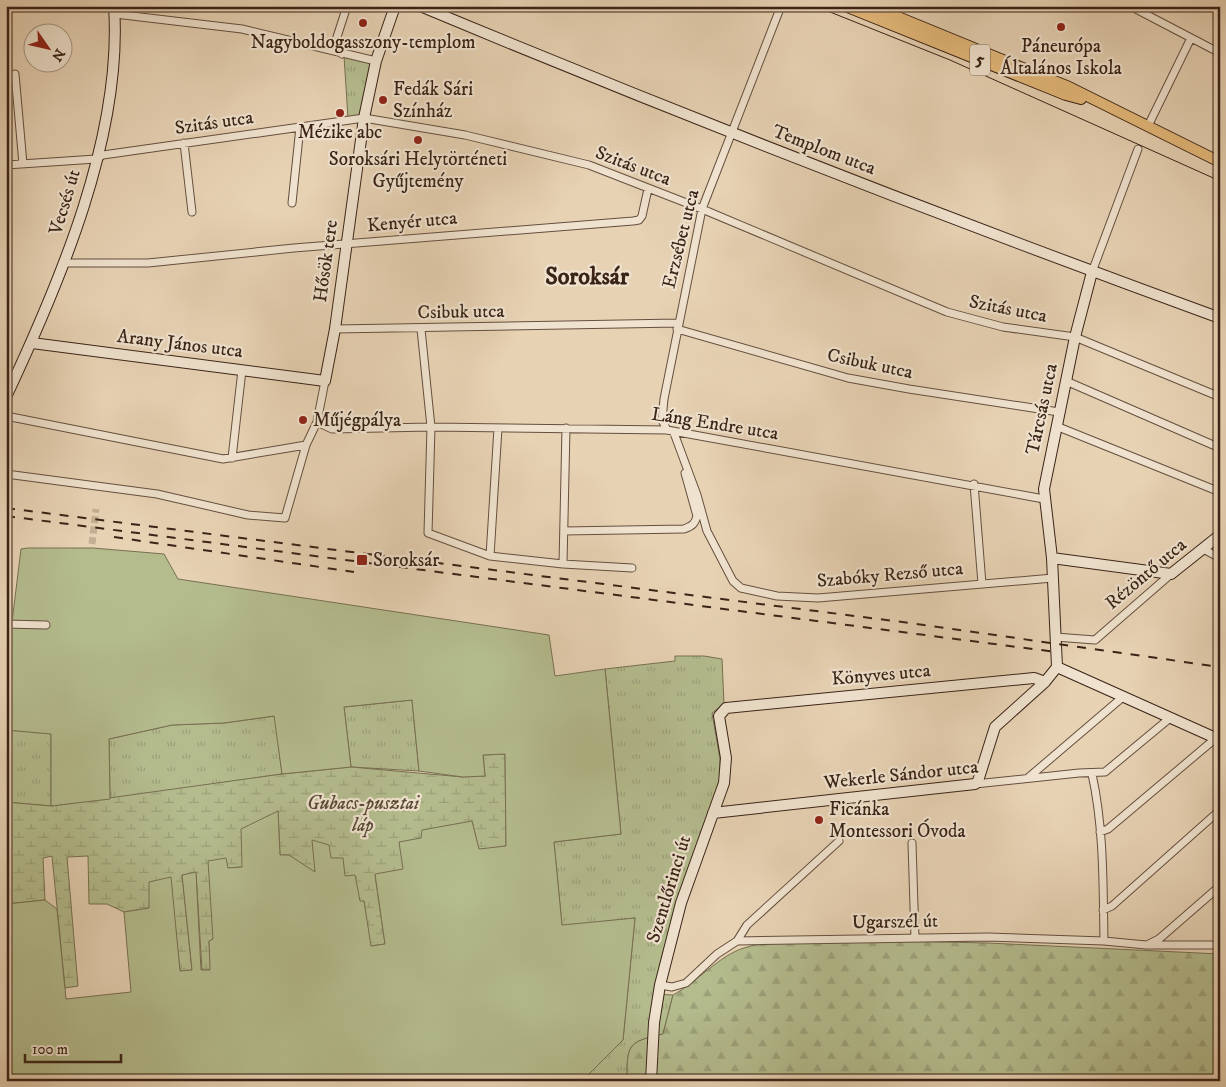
<svg xmlns="http://www.w3.org/2000/svg" width="1226" height="1087" font-family="'IM FELL DW Pica',serif">
<defs>
<pattern id="grass-tufts" width="24" height="20" patternUnits="userSpaceOnUse" patternTransform="scale(1.25)"><rect width="24" height="20" fill="#b4bc8e"/><path d="M3 7l-1-3M5 7V3M7 7l1-3M15 17l-1-3M17 17v-4M19 17l1-3" fill="none" stroke="#9ca17a"/></pattern>
<pattern id="forest-firs" width="22" height="20" patternUnits="userSpaceOnUse" patternTransform="scale(1.25)"><rect width="22" height="20" fill="#b4bc8e"/><path d="M5 1l3.5 6h-7zM16 11l3.5 6h-7z" fill="#9ca17a"/></pattern>
<pattern id="wetland-marsh" width="20" height="14" patternUnits="userSpaceOnUse" patternTransform="scale(1.25)"><rect width="20" height="14" fill="#b4bc8e"/><path d="M1 5h8M5 5V1M11 12h8M15 12V8" fill="none" stroke="#9ca17a"/></pattern>
</defs>
<rect width="100%" height="100%" fill="#e7d2b4"/>
<filter id="stains"><feTurbulence type="fractalNoise" baseFrequency=".004" numOctaves="4"/><feColorMatrix values="0 0 0 0 .2 0 0 0 0 .09 0 0 0 0 .02 0 0 0 .5 -.17"/></filter>
<radialGradient id="worn" r=".72"><stop offset=".6" stop-color="#630" stop-opacity="0"/><stop offset="1" stop-color="#630" stop-opacity=".3"/></radialGradient>
<path fill="url(#grass-tufts)" stroke="#777052" d="M344,56L374,63L360,117L348,118Z
M675,656H704L722,659L724,704L712,713L720,759V783L678,898L655,986L654,994L673,995L663,1034C627,1042 627,1045 627,1081H582L623,1040L635,918L562,926L554,842L621,834L605,669L675,661Z
M412,700L419,771L351,767L344,707Z
M275,716L282,774L110,799L109,739L172,725L224,723Z
M6,730L51,733V806L6,802Z"/>
<path fill="url(#forest-firs)" stroke="#777052" d="M802,939L988,943L1220,954V1081H627C627,1045 627,1042 663,1034L673,995C697,982 720,955 744,948C763,942 783,942 802,939Z"/>
<path fill="url(#wetland-marsh)" stroke="#777052" d="M505,754L506,846L479,850L472,821L421,838L404,870L375,875L385,944L370,946L364,901L360,902L345,876L315,873L289,855H280L278,812L242,867L228,868L213,939L209,942L211,970H202L196,873L182,875L192,970L180,971L170,877L150,908L124,912L107,904H89L88,856L67,857L78,986L65,988L52,856L43,858L45,900L6,904V802L51,806L282,774L351,767L463,777L485,776L483,755Z"/>
<path fill="#b4bc8e" stroke="#777052" d="M28,548H93L164,554L178,579L549,635L555,676L605,669L621,834L554,842L562,925L635,918L623,1040L582,1081H6V904L45,900L57,909L66,999L131,992L124,912L149,908V882L171,877L180,971L192,970L182,875L196,872L201,970H210L209,941L213,939L208,861L226,858L228,868L242,867L241,829L278,811L280,855H289L315,872L312,840L329,845L331,858H343L345,876L355,875L360,901H364L371,946L385,944L375,874L403,869L399,842L421,838L422,830L472,821L479,849L506,846L505,754L483,755L485,776L463,777L419,771L412,700L344,707L351,767L282,774L274,716L224,723L172,725L109,739L110,799L51,806V734L6,730V720H11L6,676V630H11L21,549Z"/>
<g fill="none" stroke-linecap="round" stroke-linejoin="round">
<path stroke="#c4af95" stroke-width="7" stroke-dasharray="7 3.5" stroke-linecap="butt" d="M92,544L96,509"/>
<g stroke="#654f3e" stroke-width="9">
<path id="street" d="M1130,6L1220,53
M115,14L242,29L376,61
M342,54L336,40L347,6
M6,77L15,74L23,164
M1148,126L1191,38
M184,143L192,212
M6,165L96,159L103,155L364,118L465,135L589,165L702,209L947,312L1003,327L1075,337L1220,397
M292,203L300,127
M65,263H148L294,248L633,221L639,220L642,216L648,189
M1092,272L1138,149
M335,329L678,323
M421,329L431,427L428,533L490,556L563,564L632,568
M677,329L848,378L909,389L1059,412
M1066,381L1220,448
M6,416L223,459L306,445
M317,422L332,429L431,427L667,430L1044,499
M1056,426L1220,492
M667,430L662,420L664,399L702,209L781,6
M674,433L697,495L707,531L733,581L741,588L777,596L818,598L1053,578
M232,458L242,370
M6,474L157,494L248,515L285,518L306,445L317,422L325,381
M974,484L982,584
M564,531L684,529C692,526 695,524 697,516L685,473
M1203,549L1220,558
M490,556L498,428
M563,564L566,428
M6,624L46,625
M1055,637L1095,640L1171,574
M1092,774C1104,828 1103,885 1104,941
M1029,777L1124,696
M975,784L1079,773L1105,772L1170,718
M1100,832L1108,829L1216,738
M912,843L915,938
M1103,910L1112,906L1220,810
M737,941L747,925L839,841
M1149,944L1159,939L1220,886
M660,985L672,987L686,983L717,954L737,941L988,937L1104,941L1146,945H1220"/>
</g>
<g stroke="#3a2317" stroke-width="12">
<path id="secondary" d="M420,6C684,116 951,220 1220,318
M32,343L325,381L335,329L364,118L376,61L395,6
M6,397C60,282 123,135 114,6
M1052,558L1171,574L1220,535
M1057,667L1220,740
M713,813L975,784L978,781L995,727L1045,682L1057,667L1052,558L1044,489L1075,337L1092,272
M651,1081L654,1023L660,985L681,903L724,783L726,758L719,716L726,708L1034,678L1045,682"/>
</g>
<g stroke="#3a2317" stroke-width="12">
<path id="primary" d="M845,6L1066,95L1081,99
M871,6L1069,87L1220,162"/>
</g>
<use href="#street" stroke="#efe2ce" stroke-width="7"/>
<use href="#secondary" stroke="#efe2ce" stroke-width="10"/>
<use href="#primary" stroke="#e4b97a" stroke-width="10"/>
<path stroke="#3a2317" stroke-width="1" d="M815,6L950,60L1220,181"/>
<path stroke="#3a2317" stroke-width="2" stroke-dasharray="9 9" stroke-linecap="butt" d="M6,508L910,623L1220,667
M6,516L1056,652
M114,537L354,572"/>
</g>
<g fill="#8f2418" stroke="#efe2ce" stroke-width="2">
<circle cx="363" cy="23" r="5"/>
<circle cx="1061" cy="27" r="5"/>
<circle cx="383" cy="100" r="5"/>
<circle cx="340" cy="113" r="5"/>
<circle cx="418" cy="140" r="5"/>
<circle cx="303" cy="420" r="5"/>
<rect x="356" y="554" width="12" height="12" rx="2.5"/>
<circle cx="819" cy="820" r="5"/>
</g>
<g text-anchor="middle" dominant-baseline="central" stroke-width="4.5" stroke-linejoin="round" paint-order="stroke">
<rect fill="#efe2ce" stroke="#705c4e" stroke-width="1" x="970" y="44.5" width="20" height="31" rx="4"/>
<g font-size="18" font-weight="bold" fill="#3a2317">
<text x="980" y="60">5</text>
</g>
<g font-size="19" fill="#3a2317" stroke="#efe2ce">
<text x="363" y="42">Nagyboldogasszony-templom</text>
<text x="1061" y="46">Páneurópa<tspan x="1061" dy="22">Általános Iskola</tspan></text>
<text x="393" y="89" text-anchor="start">Fedák Sári<tspan x="393" dy="22">Színház</tspan></text>
<text x="340" y="132">Mézike abc</text>
<text x="418" y="159">Soroksári Helytörténeti<tspan x="418" dy="22">Gyűjtemény</tspan></text>
<text x="313" y="420" text-anchor="start">Műjégpálya</text>
<text x="373" y="560" text-anchor="start">Soroksár</text>
<text x="829" y="809" text-anchor="start">Ficánka<tspan x="829" dy="22">Montessori Óvoda</tspan></text>
</g>
<g font-size="19" fill="#3a2317" stroke="#efe2ce">
<text transform="translate(214 123) rotate(-8)">Szitás utca</text>
<text transform="translate(824 150) rotate(21)">Templom utca</text>
<text transform="translate(633 166) rotate(21)">Szitás utca</text>
<text transform="translate(65 202) rotate(-73)">Vecsés út</text>
<text transform="translate(412 222) rotate(-5)">Kenyér utca</text>
<text transform="translate(681 239) rotate(-76)">Erzsébet utca</text>
<text transform="translate(326 261) rotate(-82)">Hősök tere</text>
<text transform="translate(1008 309) rotate(11)">Szitás utca</text>
<text transform="translate(461 312) rotate(-1)">Csibuk utca</text>
<text transform="translate(180 344) rotate(7)">Arany János utca</text>
<text transform="translate(870 364) rotate(12)">Csibuk utca</text>
<text transform="translate(1042 409) rotate(-78)">Tárcsás utca</text>
<text transform="translate(715 424) rotate(9)">Láng Endre utca</text>
<text transform="translate(1146 574) rotate(-40)">Rézöntő utca</text>
<text transform="translate(890 575) rotate(-5)">Szabóky Rezső utca</text>
<text transform="translate(881 675) rotate(-5)">Könyves utca</text>
<text transform="translate(901 775) rotate(-6)">Wekerle Sándor utca</text>
<text transform="translate(669 889) rotate(-73)">Szentlőrinci út</text>
<text transform="translate(895 922) rotate(-1)">Ugarszél út</text>
</g>
<g font-size="19" font-style="italic" fill="#584935" stroke="#efe2ce">
<text x="363" y="803">Gubacs-pusztai<tspan x="363" dy="22">láp</tspan></text>
</g>
<g font-size="24" font-weight="bold" fill="#3a2317" stroke="#efe2ce">
<text x="587" y="277">Soroksár</text>
</g>
</g>
<rect width="1226" height="1087" fill="none" stroke="#e7d2b4" stroke-width="25"/>
<rect x="8" y="8" width="1211" height="1072" fill="none" stroke="#3a2317" stroke-width="2.5"/>
<rect x="12" y="12" width="1201" height="1062" fill="none" stroke="#3a2317"/>
<g transform="translate(48 48) rotate(124)"><circle r="24" fill="#efe2ce" stroke="#a79685"/>
<path d="M0-4L9 19L0 12L-9 19Z" fill="#8f2418"/>
<text y="-8" font-size="14" font-weight="bold" text-anchor="middle" fill="#3a2317">N</text>
</g>
<path d="M25 1054v8h96v-8" fill="none" stroke="#3a2317" stroke-width="2.5"/>
<text x="32" y="1054" font-size="15" fill="#3a2317" stroke="#efe2ce" stroke-width="4" paint-order="stroke">100 m</text>
<rect width="100%" height="100%" filter="url(#stains)"/>
<rect width="100%" height="100%" fill="url(#worn)"/>
</svg>
